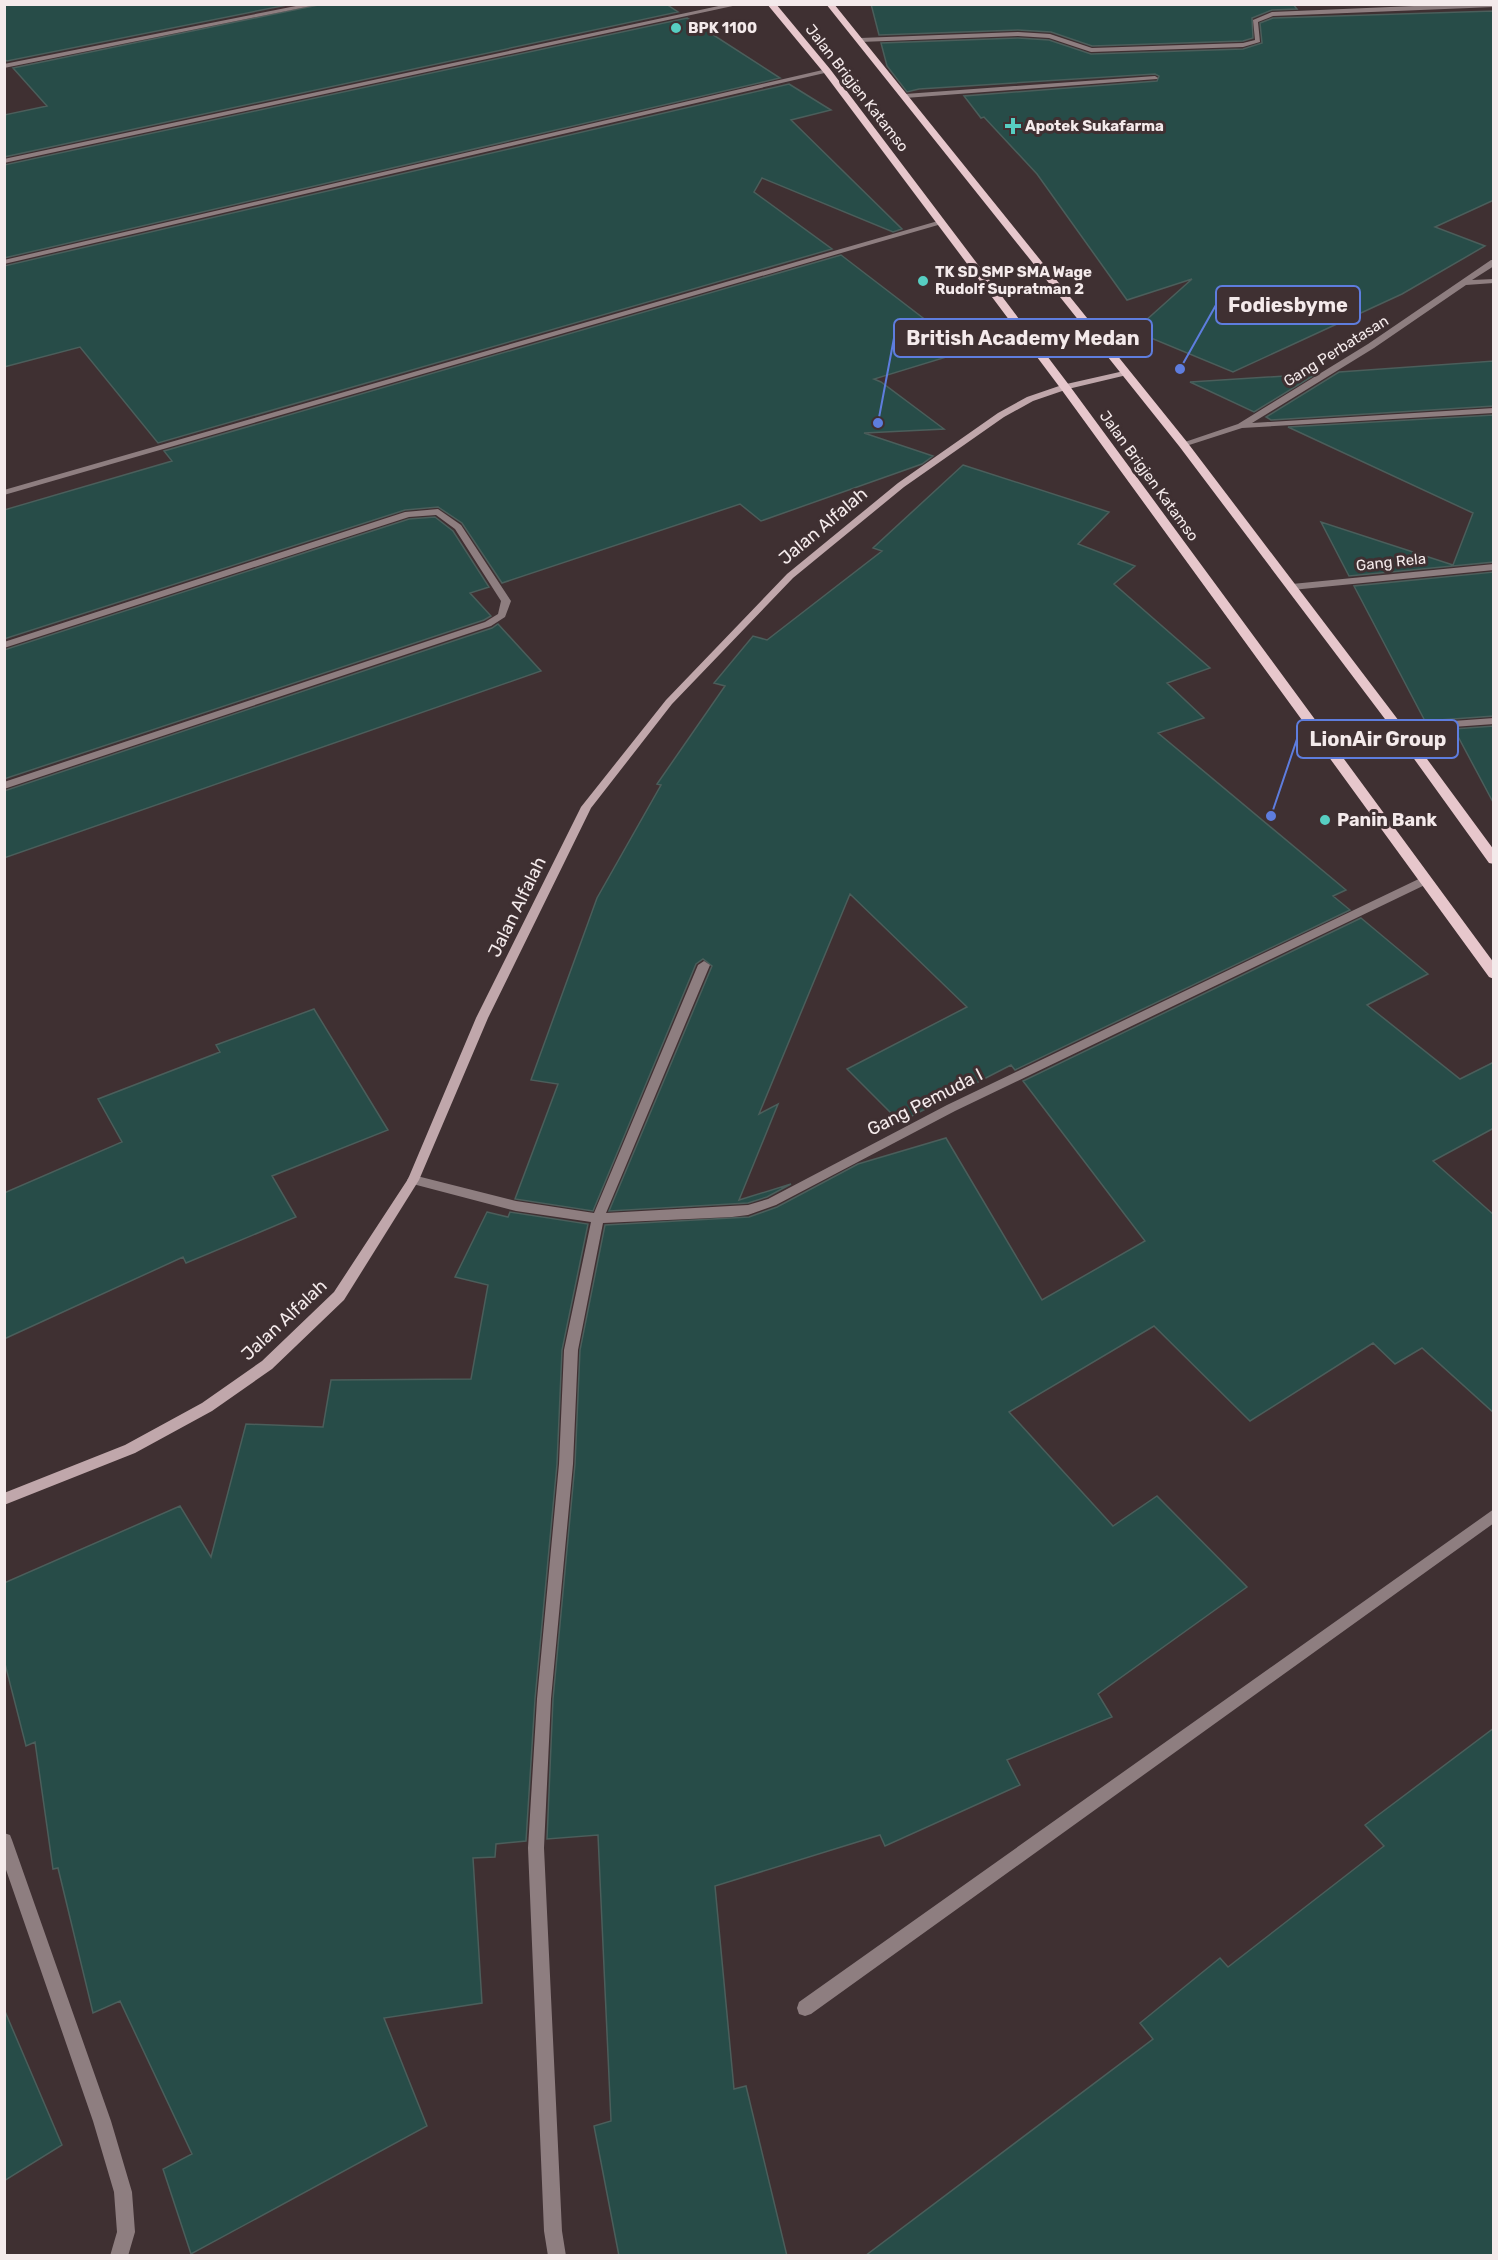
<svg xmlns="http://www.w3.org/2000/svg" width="1498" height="2260" font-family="Rubik,sans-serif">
<rect width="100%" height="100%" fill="#3f3032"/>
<path fill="#274c48" stroke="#4b5e5b" stroke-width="1.5" d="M4,4H292L7,61L4,59Z
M323,4H666L678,12L4,157V115L47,106L13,68Z
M871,4H1293L1297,9L1272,10L1252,18L1253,38L1243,41L1092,46L1051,32L1018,30L879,35Z
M1494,11V200L1435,227L1485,246L1402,294L1233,372L1134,331L1192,279L1127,300L1037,174L984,117L981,118L964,96L1157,81L1159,76L1155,74L919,89L907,92L887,66L881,43L1018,38L1049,40L1091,54L1243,49L1262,43L1260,23L1273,18Z
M687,18L780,78L4,258V165Z
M789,84L831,110L791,120L902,229L893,232L762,178L754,192L832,249L158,443L80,347L4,367V266Z
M841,255L966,351L874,379L881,382L944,429L864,433L933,456L922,464L761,521L740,504L502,583L462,523L438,507L405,510L4,639V510L172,461L164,451Z
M1494,361V406L1271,420L1266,417L1339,372Z
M1316,374L1254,412L1190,382Z
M1494,415V562L1349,576L1321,522L1453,565L1473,513L1288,427Z
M963,465L1109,512L1078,544L1135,566L1114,584L1210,668L1167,683L1204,718L1158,733L1346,890L1333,896L1350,910L1015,1070L1011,1065L900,1122L847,1069L967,1007L850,894L759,1114L778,1104L739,1200L791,1184L767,1197L748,1203L609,1211L712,966L703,959L696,964L593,1211L515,1199L558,1084L531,1080L597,898L661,785L657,784L725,686L714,683L753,636L767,640L882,551L873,548Z
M435,517L453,531L489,587L470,593L491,616L484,620L4,779V650L409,519Z
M1494,572V716L1425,721L1354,586Z
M498,624L541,671L4,858V791L492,628Z
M1494,726V804L1454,729Z
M1361,918L1428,974L1367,1005L1460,1079L1494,1062V1128L1433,1161L1494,1215V1413L1422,1348L1395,1364L1373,1343L1250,1421L1154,1326L1009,1412L1113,1526L1157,1496L1247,1587L1098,1694L1112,1717L1007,1760L1020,1785L885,1846L880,1835L715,1886L734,2089L746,2086L787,2256H619L594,2126L611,2121L598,1835L547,1839L553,1699L575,1464L580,1350L605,1225L749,1217L777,1207L858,1164L946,1138L1042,1300L1145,1241L1023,1081Z
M314,1009L388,1130L272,1176L296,1217L186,1263L183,1257L4,1339V1193L122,1142L98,1099L220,1052L216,1045Z
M487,1212L508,1217L510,1212L588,1224L562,1350L557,1464L535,1699L526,1841L496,1844L495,1857L473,1858L482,2003L384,2018L427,2126L191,2254L163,2169L192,2154L120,2001L93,2013L58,1868L53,1869L35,1742L26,1746L4,1660V1583L180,1506L211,1557L246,1424L323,1427L331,1380L471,1379L488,1285L455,1277Z
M1494,1728V2256H865L1153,2039L1140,2023L1220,1958L1228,1967L1384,1846L1365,1825Z
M4,2009L62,2145L4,2181Z"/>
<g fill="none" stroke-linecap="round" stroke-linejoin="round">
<path fill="#8e7e80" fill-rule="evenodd" d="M938,221L945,223L4,495V490Z
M438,509L461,525L511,601L505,617L491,626L4,789V782L485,622L498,614L501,601L455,529L436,515L409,517L4,648V642L405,512Z"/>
<path fill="#8e7e80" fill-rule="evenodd" d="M306,4H321L4,68V64Z
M728,4H742L4,163V159Z
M1461,4H1494V7L1273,16L1258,22L1260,42L1243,47L1091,52L1049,38L1018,36L860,42L857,40L860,38L1018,32L1050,34L1092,48L1243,43L1255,40L1253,20L1272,12Z
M827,69L829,70V72L4,264V260Z
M1155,76L1158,78L1157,79L905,98L902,96L905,94Z
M1491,260H1494V266L1472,280L1494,279V283L1466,285L1374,348L1252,423L1494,408V413L1242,428L1183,447L1179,444L1238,424L1368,344Z
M1494,564V570L1292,590L1287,587L1292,584Z
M1494,718V724L1398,731L1393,728L1398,725Z
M1425,876L1430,880L1429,883L955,1111L776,1205L748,1215L732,1217L603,1223L578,1350L573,1464L551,1699L544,1848L562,2231L566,2256H548L544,2231L528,1848L537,1699L559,1464L564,1350L591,1222L516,1211L409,1183L407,1180L409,1177L413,1175L516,1201L594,1213L698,965L704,961L710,965L606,1213L748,1205L768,1199L947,1105Z
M1494,1509V1523L811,2014L805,2016L799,2014L797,2008L799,2002Z
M4,1833L10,1835L12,1840L111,2121L132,2192L135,2232L128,2256H110L117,2232L114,2192L93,2121L4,1864Z"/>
<path fill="#c0a7ab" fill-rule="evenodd" d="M1124,371L1128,373L1127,375L1068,389L1033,401L1004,417L904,487L793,578L672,704L591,808L488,1018L419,1180L344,1300L272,1369L212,1411L135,1453L4,1505V1493L125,1445L202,1403L262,1361L334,1292L408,1179L476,1018L581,807L666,700L787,574L898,483L998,413L1027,397L1062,385Z"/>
<path fill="#e7c7cc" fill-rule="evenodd" d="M767,4H776L830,69L1069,385L1494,963V979L1489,977L1061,389L824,73Z
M826,4H834L1187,442L1402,725L1494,850V864L1489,863L1394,731L1179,446Z"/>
</g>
<g fill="#57cec2" stroke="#3f3032" stroke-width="2">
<circle cx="676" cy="28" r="6"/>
<path d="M1010 117h6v6h6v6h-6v6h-6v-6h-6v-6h6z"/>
<circle cx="923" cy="281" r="6"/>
<circle cx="1325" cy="820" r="6"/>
</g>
<g text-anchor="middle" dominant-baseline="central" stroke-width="6" stroke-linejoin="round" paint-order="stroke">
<g font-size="15" font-weight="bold" fill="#f4eaeb" stroke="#3f3032" text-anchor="start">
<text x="688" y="28">BPK 1100</text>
<text x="1025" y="126">Apotek Sukafarma</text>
<text x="935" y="272">TK SD SMP SMA Wage<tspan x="935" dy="17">Rudolf Supratman 2</tspan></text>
</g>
<g font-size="15" fill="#f4eaeb" stroke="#3f3032">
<text transform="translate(857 88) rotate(52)">Jalan Brigjen Katamso</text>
<text transform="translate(1336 351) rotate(-32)">Gang Perbatasan</text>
<text transform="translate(1149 476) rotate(54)">Jalan Brigjen Katamso</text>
<text transform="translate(1391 562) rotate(-6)">Gang Rela</text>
</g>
<g font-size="18" fill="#f4eaeb" stroke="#3f3032">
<text transform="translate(823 526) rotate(-40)">Jalan Alfalah</text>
<text transform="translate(517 907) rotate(-64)">Jalan Alfalah</text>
<text transform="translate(925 1102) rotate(-27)">Gang Pemuda I</text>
<text transform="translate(284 1320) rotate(-43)">Jalan Alfalah</text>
</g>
<g font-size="18" font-weight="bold" fill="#f4eaeb" stroke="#3f3032" text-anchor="start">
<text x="1337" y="820">Panin Bank</text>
</g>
</g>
<path fill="none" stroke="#5e7dde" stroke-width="2" d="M1180 369L1216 305M878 423L894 338M1271 816L1297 739"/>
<g fill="#5e7dde" stroke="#3f3032" stroke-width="2">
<circle cx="1180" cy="369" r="6"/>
<circle cx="878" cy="423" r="6"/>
<circle cx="1271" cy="816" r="6"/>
</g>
<g fill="#3f3032" stroke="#5e7dde" stroke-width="2">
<rect x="1216" y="286" width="144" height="38" rx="6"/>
<rect x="894" y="319" width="258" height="38" rx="6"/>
<rect x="1297" y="720" width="161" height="38" rx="6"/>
</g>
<g font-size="20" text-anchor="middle" font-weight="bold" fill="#f4eaeb">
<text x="1288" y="312">Fodiesbyme</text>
<text x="1023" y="345">British Academy Medan</text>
<text x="1378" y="746">LionAir Group</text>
</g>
<rect width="1498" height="2260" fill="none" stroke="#f4eaeb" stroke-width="12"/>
</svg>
